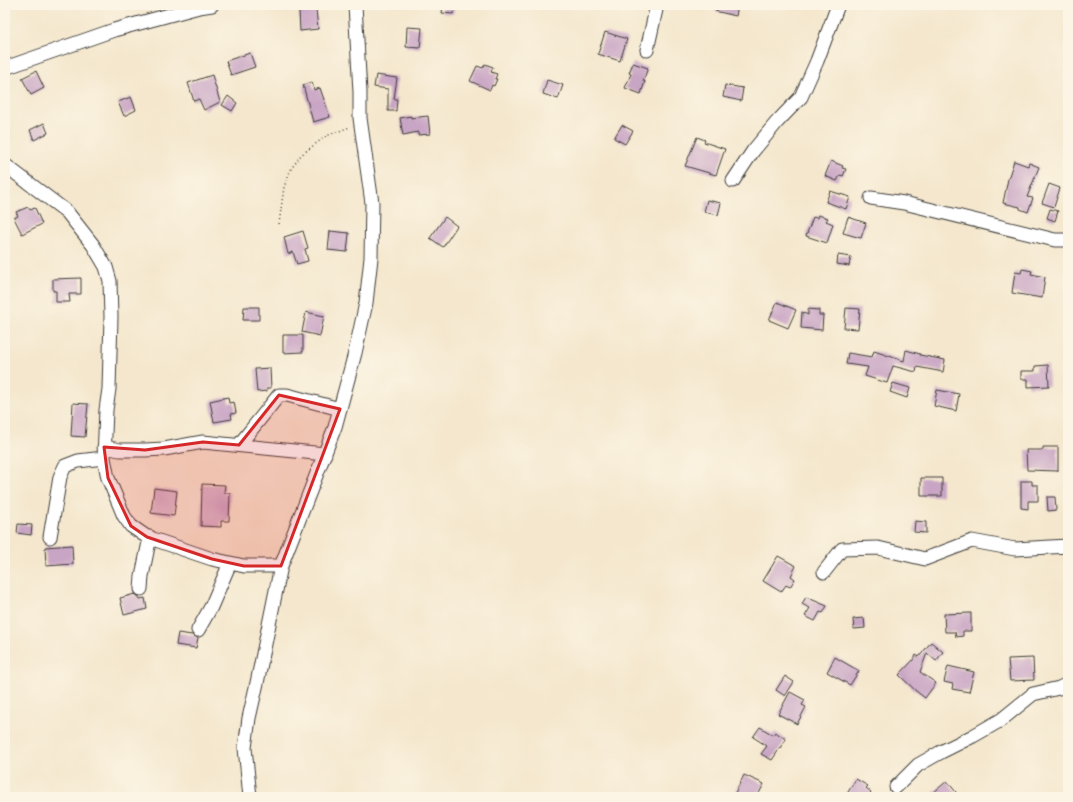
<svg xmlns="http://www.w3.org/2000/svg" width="1073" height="802" font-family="'Old Standard TT',serif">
<rect width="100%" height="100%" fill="#fcf5e5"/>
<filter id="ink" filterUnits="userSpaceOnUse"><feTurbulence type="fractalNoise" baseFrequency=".025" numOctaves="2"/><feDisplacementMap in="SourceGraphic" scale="8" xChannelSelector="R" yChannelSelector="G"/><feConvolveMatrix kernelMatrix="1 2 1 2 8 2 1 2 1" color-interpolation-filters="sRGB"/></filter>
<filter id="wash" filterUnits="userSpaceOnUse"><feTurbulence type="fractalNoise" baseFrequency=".012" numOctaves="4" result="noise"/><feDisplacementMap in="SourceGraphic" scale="16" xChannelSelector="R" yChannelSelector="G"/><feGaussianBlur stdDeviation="0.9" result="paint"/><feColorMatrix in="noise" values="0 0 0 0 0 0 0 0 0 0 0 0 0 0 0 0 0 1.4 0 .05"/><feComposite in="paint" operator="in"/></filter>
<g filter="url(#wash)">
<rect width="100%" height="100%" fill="#f4e7cd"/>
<g id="blocks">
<path fill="#c9a5c5" d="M443,5H455L453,14L442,13Z
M717,5H738L736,16L715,11Z
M316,9L318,29L300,31L299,11Z
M407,27L422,28L420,48L406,47Z
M605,32L627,39L620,61L598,54Z
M250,53L255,67L231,75L226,61Z
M633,63L648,68L643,81H645L641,94L625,88L631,74L629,73Z
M485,64L493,67L491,72L497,74L495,79H497L494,86L492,85L490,90L470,81L477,66L483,68Z
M36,71L44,88L31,95L22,78Z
M212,75L220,102L204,110L199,99L194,101L188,83Z
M376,75L397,78L394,99H397L396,111H388V89L374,87Z
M547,80L563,85L558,99L543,94Z
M312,82L314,90L320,88L330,117L313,122L303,85Z
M725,85L743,88L741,101L723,97Z
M228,96L237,103L232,111L222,105Z
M131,97L136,110L124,116L118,102Z
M411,116V118L428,116L430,134L418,135V132L403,135L400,118Z
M44,123L48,133L34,140L30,130Z
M622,125L633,131L625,144L614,138Z
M697,137L705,140L704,142L725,149L716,175L685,166Z
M831,161L843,166L842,168L846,169L843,176L840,175L837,181L825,176Z
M1014,161L1028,166L1029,163L1039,167L1027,197L1033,198L1028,212L1020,209V207L1003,203L1008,179Z
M1049,184L1060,188L1054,207L1042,203Z
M830,191L850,197L846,209L826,202Z
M707,200L721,203L718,215L704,212Z
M28,207L30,210L35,208L42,224L22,234L14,218L18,216L16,212Z
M1050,209L1058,211L1055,221L1047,218Z
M818,215L828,218L826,221L833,224L827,243L806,236L813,217L817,218Z
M445,217L457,226L443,247L430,238Z
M848,217L866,223L861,238L843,233Z
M303,231L308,248L305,249L308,261L297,264L293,252L288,254L284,237Z
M330,231L349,233L347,252L328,250Z
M838,255L851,257L849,266L837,264Z
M1022,269L1032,271L1031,274L1045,277L1042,298L1012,293L1015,272L1021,273Z
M81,278V294H69L70,302H56V291H53V279Z
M777,302L796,310L788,328L769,320Z
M244,307H259V320H243Z
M846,308L860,309L858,329L844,328Z
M808,309L819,310V315H823L822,330L801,328L802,312L808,315Z
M306,312L324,316L320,336L302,332Z
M283,335H303V352L283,353Z
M906,350L920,354V355L945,360L943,372L917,367L916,372L893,366L887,383L865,376L868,367L846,364L848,353L872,357L874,351L904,361Z
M1048,365L1049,386L1028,387V379H1021V371H1035V366Z
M270,368L271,388H267V391L257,392L255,369Z
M893,383L910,388L907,398L890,392Z
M937,390L959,394L956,411L934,406Z
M228,397L229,403L234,402L236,413L231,414L232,419L214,422L210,401Z
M73,403L88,404L85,437L71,436Z
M1043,447H1058V471L1027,470L1026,450H1043Z
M921,478H942V496H921Z
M1021,481H1032V485H1038V501H1028V509L1021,508Z
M202,484L225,485L224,493H230L229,521H221V527L201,526Z
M154,488L177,491L174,516L151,513Z
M1047,497H1055L1056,510L1048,511Z
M915,521L926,522V533L914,532Z
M18,524L32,525L31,535L17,533Z
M72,545L73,564L46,566L45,547Z
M778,556L796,566L791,576L795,579L790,587L786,585L781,592L763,581Z
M135,594L139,597L140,599L145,598L147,609L124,615L120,598Z
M806,597L827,606L823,613L820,612L815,621L805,616L810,608L802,604Z
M971,613V631H963V636L956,637L955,632H945L944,614Z
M864,618L865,628L854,629L853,619Z
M178,633L192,635L198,638L196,648L176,645Z
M931,642L943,652L936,661L927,653L920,672L936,683L925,698L916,691L899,675L914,659L916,655L919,657Z
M835,657L859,671L850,685L827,672Z
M1033,658L1034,680L1010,681L1008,659Z
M948,666L974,672L969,692L952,689L953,684L944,682Z
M785,676L794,682L785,696L776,690Z
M790,692L805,700L802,705L806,707L797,724L778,714Z
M760,727L773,735L775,732L786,739L772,760L761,754L767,746L753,737Z
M744,775L764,784L757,797H733Z
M856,779L868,786L866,788L871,792L868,797H845Z
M947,781L960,797H928Z"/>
</g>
</g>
<g filter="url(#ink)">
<use href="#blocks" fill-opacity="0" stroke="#3c3a37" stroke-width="1"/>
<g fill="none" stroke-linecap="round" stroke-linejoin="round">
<g stroke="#3c3a37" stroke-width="15">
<path id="minor" d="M647,50L657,5
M5,68L114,30L199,7L212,5
M5,165L67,212L93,245L106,267L110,281L111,317L109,389L106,410L104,458L108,478L124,516L131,526L147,537L212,559L244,566H281
M733,181L753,151L777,122L801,97L817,61L838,5
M871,198L904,203L1055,240H1068
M239,445L279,395H287L340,409
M104,447L120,450H145L164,449L203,442L325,454
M50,537L60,477L65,466L78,461L104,458
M824,572L842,549L878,548L925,559L972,541L1015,549L1068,546
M141,589L142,576L150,537
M198,630L211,607L230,563
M896,787L918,765L941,752L973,736L1001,720L1033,694L1059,688L1068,684
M250,797L245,748L249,718L257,683L281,566L335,427L355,353L366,303L371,258L372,203L360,118V92L355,5"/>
</g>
<path stroke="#3c3a37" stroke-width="1.5" stroke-dasharray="1 3" stroke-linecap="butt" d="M279,224L284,187L291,169L301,155L326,136L350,127"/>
<use href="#minor" stroke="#fff" stroke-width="13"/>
</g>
</g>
<path fill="#d62828" fill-opacity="0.2" stroke="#d62828" stroke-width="3" stroke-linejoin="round" d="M279,395L340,409L281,566H244L212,559L147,537L131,526L108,478L104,447L145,450L203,442L239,445Z"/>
<rect width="1073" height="802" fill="none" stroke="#fcf5e5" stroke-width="20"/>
</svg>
